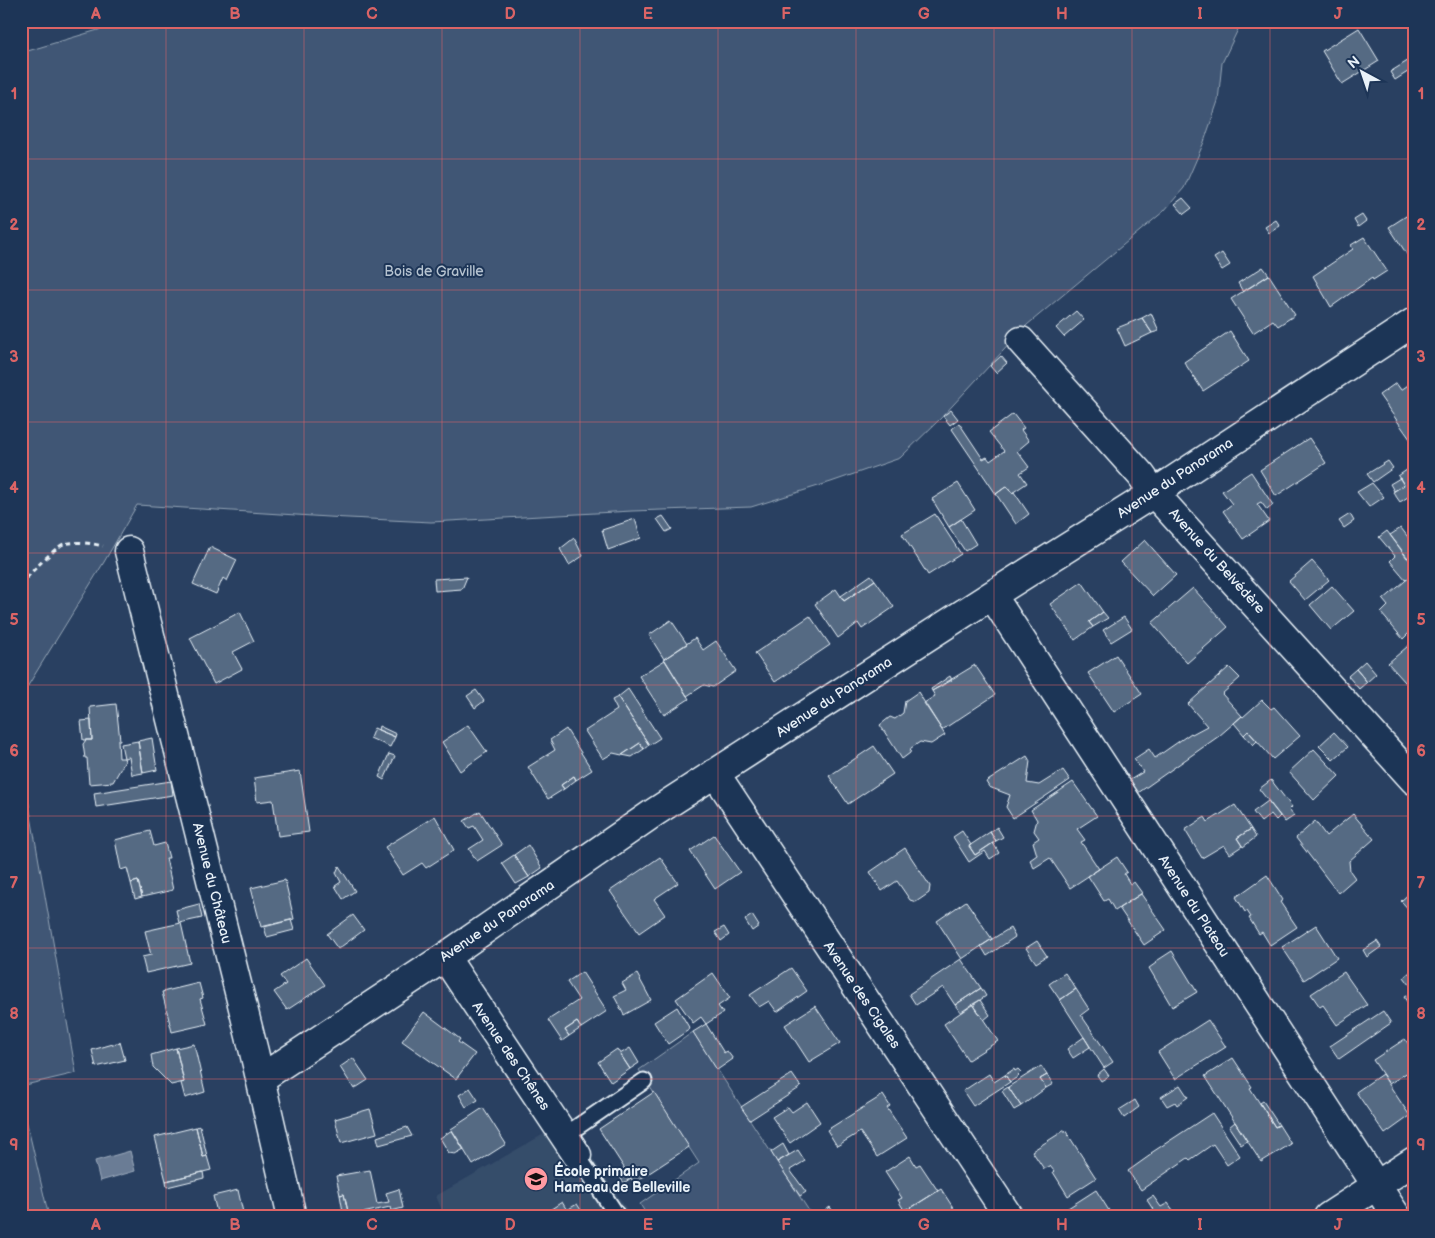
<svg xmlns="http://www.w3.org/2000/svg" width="1435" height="1238" font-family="'Balsamiq Sans',sans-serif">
<rect width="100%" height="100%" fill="#294061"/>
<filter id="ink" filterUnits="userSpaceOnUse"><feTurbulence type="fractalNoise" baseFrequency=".02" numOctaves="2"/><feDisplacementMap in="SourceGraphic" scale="10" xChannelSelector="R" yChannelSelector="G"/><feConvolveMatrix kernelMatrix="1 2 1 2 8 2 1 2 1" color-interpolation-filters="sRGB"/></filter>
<g filter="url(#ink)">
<path fill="#364d6b" d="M544,1134L565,1163L587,1150L632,1217H445L436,1196Z"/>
<path fill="#415774" stroke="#94a4b6" d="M128,21H1242L1222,63L1218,101L1204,142L1184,188L1164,211L1027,325L941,418L900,458L831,482L751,507L632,511L431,522L328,517L137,505L104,562L21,697V53Z
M21,759L76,1073L21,1086Z
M693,1032L813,1217H648L640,1204L699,1163L639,1070Z
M21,1098L49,1217H21Z"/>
<path fill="#6b7c95" stroke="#9dabbd" d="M130,1151L135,1171L100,1181L95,1161Z"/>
<path fill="#556a83" stroke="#e8f1f8" d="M1359,28L1379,61L1342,84L1322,51Z
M1414,57V68L1395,80L1390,72Z
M1183,198L1192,208L1184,214L1175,204Z
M1414,211V252L1408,256L1389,227Z
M1362,215L1366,221L1358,227L1354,220Z
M1276,220L1280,226L1269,233L1265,227Z
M1364,237L1387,271L1373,280L1372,278L1331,307L1313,276L1353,249L1351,245Z
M1222,253L1230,265L1222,270L1214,258Z
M1263,267L1269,275L1243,292L1238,283Z
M1269,275L1295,315L1278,326L1273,320L1253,333L1231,299Z
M1076,311L1084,320L1064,337L1056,328Z
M1151,313L1159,331L1152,333L1142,318Z
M1142,318L1152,333L1125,346L1117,328Z
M1230,331L1249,361L1203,391L1184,362Z
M1001,356L1007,363L996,373L990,366Z
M1414,381V436L1410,439L1379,395L1396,383L1401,390Z
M951,410L958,419L950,425L943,416Z
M1013,414L1024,428L1021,430L1029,441L1017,451L1029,467L1020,473L1027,483L1012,493L1007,486L996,494L952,429L959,423L983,459L987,457L990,461L1004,451L989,432Z
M1309,438L1326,463L1276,496L1260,470Z
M1388,461L1393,468L1373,482L1367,474Z
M1414,465V500L1411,495L1400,502L1393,492L1404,485L1398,476Z
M1251,472L1273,505L1267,510L1261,502L1257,504L1269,521L1243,539L1223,511L1232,504L1222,491Z
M1400,478L1404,485L1394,491L1390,484Z
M958,483L975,510L949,527L932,499Z
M1372,483L1384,497L1369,507L1357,492Z
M1007,486L1012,493L1014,492L1029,514L1016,524L996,494Z
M935,514L961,554L928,575L902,534Z
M1350,514L1354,521L1344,528L1339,521Z
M663,516L672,529L666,532L657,519Z
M635,519L641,538L608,550L602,530Z
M961,519L976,544L965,551L949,527Z
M1401,528L1414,545V553L1407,558L1390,535Z
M1387,531L1414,566V573L1406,580L1390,561L1395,556L1379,537Z
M574,538L583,556L569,565L560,549Z
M1145,540L1176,575L1153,596L1121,562Z
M210,547L237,560L227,581L223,578L216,594L193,584Z
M1312,561L1329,580L1305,600L1289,581Z
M871,575L875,580L844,601L841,596Z
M1412,575L1414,577V634L1411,631L1403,639L1381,613L1388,606L1383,600Z
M467,577L462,589L435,591L434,579Z
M875,580L894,607L862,629L858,623L838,638L815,604L836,589L844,601Z
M1082,582L1103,612L1089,622L1093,627L1075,640L1050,604Z
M1332,586L1354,611L1331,630L1310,605Z
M1193,588L1228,627L1187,663L1152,623Z
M240,612L254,641L233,652L242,669L214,684L190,638Z
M1103,612L1108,618L1093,627L1089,622Z
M810,616L830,645L775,682L755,653Z
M1124,617L1132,629L1111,642L1103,630Z
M671,620L687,644L664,659L649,635Z
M695,638L703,650L716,641L736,671L713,687L704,685L687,696L664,659Z
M1414,641V692L1388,663Z
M1116,655L1142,694L1114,712L1088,673Z
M665,660L689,699L664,715L639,676Z
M1365,661L1376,674L1367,682L1356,669Z
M975,665L995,695L942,730L924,703L935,696L932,691Z
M1229,667L1240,678L1222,694L1242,716L1219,736L1138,793L1130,780L1143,772L1134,759L1149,749L1155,758L1191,733L1192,734L1207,726L1188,704Z
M1356,669L1367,682L1359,689L1348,676Z
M950,676L952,680L932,691L931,689Z
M628,689L660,738L649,745L618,697Z
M476,690L484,701L475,708L467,696Z
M918,692L945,735L931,744L920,742L911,748L910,753L902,759L880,725L890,717L895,719L903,713L905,701Z
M618,697L649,745L644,749L640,743L622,755L613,753L603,759L585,731L617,710L612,700Z
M1262,700L1271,709L1274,707L1300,736L1273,759L1248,731L1244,735L1234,723L1242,716L1243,717Z
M116,704L120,740H118L119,758H124L125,761L113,782L89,784L87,758H85L83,744L86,740H92L90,707Z
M91,720L92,740H83L81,721Z
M468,725L487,752L460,771L442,742Z
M379,726L396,734L395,737L378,730Z
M374,728L395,737L390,747L370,738Z
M566,729L592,770L576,780L574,776L561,785L564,789L548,799L528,767L555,750L550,740Z
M1248,731L1257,741L1253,745L1244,735Z
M1334,732L1348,747L1333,760L1319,746Z
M152,738L157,770L143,773L138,741Z
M138,741L143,773L132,775L129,757L124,758L121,744Z
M640,743L644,749L632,757L622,755Z
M874,746L893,774L848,804L829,776Z
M1314,749L1339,776L1314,800L1289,772Z
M389,754L395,756L384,780L379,777Z
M1027,756L1030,761L1027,783L1039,785L1063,770L1070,780L1013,818L1006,807L1010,795L989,787L986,782Z
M300,771L309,832L278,836L273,800L257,802L254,778Z
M574,776L576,780L564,789L561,785Z
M1271,780L1292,807L1289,810L1294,816L1285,822L1259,789Z
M171,781L173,795L96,807L94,793Z
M1073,782L1097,816L1077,829L1085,840L1081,842L1099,869L1070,888L1050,858L1034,868L1030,860L1037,855L1033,842L1039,838L1034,831L1037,820L1031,810Z
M1268,801L1280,816L1276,820L1271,814L1261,822L1253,812Z
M1235,805L1251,829L1237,838L1242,846L1230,854L1224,845L1202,858L1185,830L1205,817L1208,822Z
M480,811L502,845L477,861L469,849L483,840L474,826L469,828L464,821Z
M1353,814L1374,839L1349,861L1350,871L1355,878L1338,893L1296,838L1315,821L1326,836Z
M435,816L454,850L426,868L422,863L403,875L385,847Z
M997,827L1003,837L996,841L990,832Z
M1251,829L1256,837L1243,847L1237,838Z
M150,831L154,846L165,843L169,858H166L173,890L142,897L138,881L131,883L127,868L121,870L115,840Z
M962,831L971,845L969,846L975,855L993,843L999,853L990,859L985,851L969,862L953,837Z
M990,832L996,841L975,855L969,846Z
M714,835L740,872L715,889L690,851Z
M528,845L542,868L529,877L514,855Z
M905,848L930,886L929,893L916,902L910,900L897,881L882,891L870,872Z
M514,855L529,877L516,884L502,863Z
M660,857L678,883L654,899L665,915L639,933L610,891Z
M1117,857L1127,872L1124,874L1130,884L1134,882L1142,893L1115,911L1108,899L1104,901L1088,876Z
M339,866L355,891L343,899L335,886L341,882L336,873Z
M1267,875L1283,900L1280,902L1297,927L1270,945L1262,932L1259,934L1249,918L1251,917L1247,911L1245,912L1236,897Z
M285,880L294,919L261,927L251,888Z
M138,881L142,897L135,899L131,883Z
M1414,889V915L1401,901Z
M1141,894L1166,930L1144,945L1119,908Z
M966,901L992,939L962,959L937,921Z
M199,904L202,918L179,923L176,910Z
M353,915L364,930L338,949L327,934Z
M752,915L759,926L752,931L745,920Z
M291,920L294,930L267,937L264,927Z
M181,923L190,963L146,973L142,957L151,955L145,931Z
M1316,925L1337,958L1304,980L1282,947Z
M724,927L729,935L721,941L715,932Z
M1010,928L1015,937L987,956L981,946Z
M1037,941L1047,956L1036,963L1026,948Z
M1377,941L1381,947L1367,957L1363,950Z
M1172,951L1197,992L1172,1007L1149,968L1156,963L1155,962Z
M306,958L325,985L287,1010L274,992L286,984L280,976Z
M961,959L981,988L955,1005L943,987L916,1005L909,994Z
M791,968L807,991L777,1012L769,1001L759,1007L750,995Z
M582,972L607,1011L581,1028L577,1022L565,1030L569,1036L562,1041L548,1020L579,1000L567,982Z
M1344,972L1367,1005L1337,1025L1323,1005L1320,1007L1311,994Z
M1410,972L1414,976V983L1410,985L1404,977Z
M713,973L730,998L718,1006L723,1013L706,1024L701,1017L693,1023L676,999Z
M1065,973L1076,989L1060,1000L1049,984Z
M637,974L651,1000L624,1015L614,996L626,990L622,983Z
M199,983L203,998L200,999L207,1024L172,1032L162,992Z
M981,988L986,996L961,1013L955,1005Z
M1076,989L1089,1009L1081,1015L1113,1062L1104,1068L1060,1000Z
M1414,991V1022L1413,1023L1406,1012L1411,1008L1404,997Z
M980,1000L990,1015L984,1020L973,1004Z
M973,1004L998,1041L968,1060L944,1024Z
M815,1006L840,1043L809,1062L785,1025Z
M677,1007L690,1029L668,1044L654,1022Z
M1383,1011L1391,1023L1339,1059L1330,1046Z
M424,1012L460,1039L458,1042L475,1054L456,1079L402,1041Z
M1208,1020L1226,1047L1175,1079L1158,1052Z
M577,1022L581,1028L569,1036L565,1030Z
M706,1024L724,1053L727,1051L733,1059L717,1070L693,1032Z
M1084,1037L1090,1047L1073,1058L1067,1049Z
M1405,1039L1414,1052V1080L1408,1072L1389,1084L1373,1060Z
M120,1042L125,1060L96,1067L92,1050Z
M194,1044L205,1092L185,1098L181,1083L184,1082L176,1048Z
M176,1048L184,1082L171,1085L153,1067L151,1055Z
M630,1048L639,1063L630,1069L620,1054Z
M617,1049L630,1069L611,1082L598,1062Z
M353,1058L368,1080L354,1089L340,1067Z
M1233,1058L1252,1087L1250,1088L1275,1127L1279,1125L1291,1144L1261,1162L1205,1076Z
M1041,1066L1047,1075L1040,1079L1046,1088L1021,1106L1008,1087Z
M1014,1069L1015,1071L1018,1069L1021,1072L1018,1075L1019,1076L1010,1082L1005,1075Z
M1104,1069L1109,1076L1101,1081L1097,1075Z
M792,1074L801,1087L750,1120L741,1107Z
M989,1074L994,1082L1005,1075L1010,1082L973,1106L963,1091Z
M1382,1074L1410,1116L1385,1134L1356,1092Z
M1047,1075L1053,1084L1046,1088L1040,1079Z
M1180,1085L1188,1097L1177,1105L1175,1102L1167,1106L1161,1097Z
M1008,1087L1021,1106L1014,1110L1002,1091Z
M470,1088L478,1100L466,1107L459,1095Z
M654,1092L689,1147L634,1183L599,1129Z
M883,1095L890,1106L887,1108L907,1138L877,1157L860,1132L837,1146L827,1130Z
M1135,1100L1139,1107L1124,1118L1119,1110Z
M1263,1101L1279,1125L1275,1127L1260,1103Z
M807,1102L820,1122L790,1143L772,1117L788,1107L792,1112Z
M483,1108L506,1144L473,1165L451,1129Z
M370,1109L377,1133L341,1143L335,1119Z
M1212,1113L1240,1156L1227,1165L1213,1144L1190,1160L1188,1158L1141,1190L1128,1171L1152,1154L1151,1153Z
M1235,1122L1247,1141L1241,1145L1229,1127Z
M200,1126L207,1156L203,1157L196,1127Z
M196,1127L203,1157L207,1156L211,1170L166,1181L155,1137Z
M407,1127L412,1136L379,1145L377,1137Z
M452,1130L464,1149L455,1154L449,1153L440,1138Z
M1065,1130L1096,1178L1068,1196L1053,1172L1054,1171L1050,1166L1044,1169L1032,1151Z
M783,1144L789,1155L777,1162L771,1152Z
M798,1150L805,1161L790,1170L806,1192L800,1196L777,1162Z
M910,1156L916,1166L920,1164L938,1191L909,1209L908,1208L904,1210L898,1200L902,1198L885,1172Z
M624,1168L631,1178L624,1183L617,1173Z
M370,1170L377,1204L389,1202L386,1193L399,1189L403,1208L391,1211L390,1207L349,1216L344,1194L340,1195L336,1176Z
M203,1172L204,1178L167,1187L166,1181Z
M941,1189L954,1209L943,1217H910L906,1211Z
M238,1190L244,1217H218L213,1196Z
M1096,1190L1113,1217H1069L1072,1215L1068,1208Z
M344,1194L349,1216L346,1217H344L340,1195Z
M1153,1196L1161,1207L1168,1203L1178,1217H1158L1147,1200Z
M562,1202L571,1217H539Z
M577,1204L583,1213L576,1217H571L567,1210Z
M830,1207L837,1217H816Z
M1068,1208L1072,1215L1069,1217H1055Z"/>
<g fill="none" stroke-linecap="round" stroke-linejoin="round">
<g stroke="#e8f1f8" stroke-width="19">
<path id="lane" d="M564,1136L644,1081
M577,1155L618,1217"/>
</g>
<g stroke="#e8f1f8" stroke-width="31">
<path id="street" d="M1021,341L1141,475L1154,493L1414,780
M129,551L254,1052L292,1217
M992,595L1397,1217
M715,773L1009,1217
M445,957L577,1155
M260,1079L445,957L655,812L992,595L1154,493L1414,322
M1328,1217L1414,1161"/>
</g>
<path stroke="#e8f1f8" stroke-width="3" stroke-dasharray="5 4" stroke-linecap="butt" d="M21,585C26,577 56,546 64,544C77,541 90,543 103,546"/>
<use href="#lane" stroke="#1d3557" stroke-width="15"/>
<use href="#street" stroke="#1d3557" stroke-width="28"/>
</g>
</g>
<path fill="none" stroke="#db6466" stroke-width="1" stroke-opacity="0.55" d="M166,21V1217M304,21V1217M442,21V1217M580,21V1217M718,21V1217M856,21V1217M994,21V1217M1132,21V1217M1270,21V1217M21,159H1414M21,290H1414M21,422H1414M21,553H1414M21,685H1414M21,816H1414M21,948H1414M21,1079H1414"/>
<defs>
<g id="school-disc" transform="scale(1.25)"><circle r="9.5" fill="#ff9aa2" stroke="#1d3557"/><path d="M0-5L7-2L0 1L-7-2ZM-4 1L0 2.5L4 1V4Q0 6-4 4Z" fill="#111"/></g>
</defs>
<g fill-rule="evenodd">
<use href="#school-disc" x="536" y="1179"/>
</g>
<g text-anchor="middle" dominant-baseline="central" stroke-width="4" stroke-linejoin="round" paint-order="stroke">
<g font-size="14" fill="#b6c3d0" stroke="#1d3557">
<text x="434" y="271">Bois de Graville</text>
</g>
<g font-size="14" fill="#e8f1f8" stroke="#1d3557">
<text transform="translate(1175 478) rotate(-33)">Avenue du Panorama</text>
<text transform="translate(1217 561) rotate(48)">Avenue du Belvédère</text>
<text transform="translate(834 697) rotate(-33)">Avenue du Panorama</text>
<text transform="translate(212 883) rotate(76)">Avenue du Château</text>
<text transform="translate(1194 906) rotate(57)">Avenue du Plateau</text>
<text transform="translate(497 921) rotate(-34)">Avenue du Panorama</text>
<text transform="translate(862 995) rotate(56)">Avenue des Cigales</text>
<text transform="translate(511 1056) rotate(56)">Avenue des Chênes</text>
</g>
<g font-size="14" font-weight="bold" fill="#e8f1f8" stroke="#1d3557" text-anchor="start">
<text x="554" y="1171">École primaire<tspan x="554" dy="16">Hameau de Belleville</tspan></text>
</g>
</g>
<rect width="1435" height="1238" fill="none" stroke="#1d3557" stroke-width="55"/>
<g transform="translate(1362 72) rotate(320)" stroke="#1d3557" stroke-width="4" paint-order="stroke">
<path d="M0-4L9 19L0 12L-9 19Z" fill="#e8f1f8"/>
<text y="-8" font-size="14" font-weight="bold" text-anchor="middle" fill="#e8f1f8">N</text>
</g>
<rect x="28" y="28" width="1380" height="1182" fill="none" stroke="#db6466" stroke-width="2"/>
<g font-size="16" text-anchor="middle" font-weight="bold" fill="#db6466">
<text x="96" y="19">A</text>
<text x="235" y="19">B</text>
<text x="372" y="19">C</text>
<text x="510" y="19">D</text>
<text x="648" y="19">E</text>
<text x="786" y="19">F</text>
<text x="924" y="19">G</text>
<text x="1062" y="19">H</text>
<text x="1200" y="19">I</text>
<text x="1338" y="19">J</text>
<text x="14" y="99">1</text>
<text x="1421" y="99">1</text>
<text x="14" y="230">2</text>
<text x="1421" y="230">2</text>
<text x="14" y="362">3</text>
<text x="1421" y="362">3</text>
<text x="14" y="493">4</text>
<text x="1421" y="493">4</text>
<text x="14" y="625">5</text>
<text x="1421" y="625">5</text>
<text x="14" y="756">6</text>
<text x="1421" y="756">6</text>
<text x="14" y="888">7</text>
<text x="1421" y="888">7</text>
<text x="14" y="1019">8</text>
<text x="1421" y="1019">8</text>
<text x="14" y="1150">9</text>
<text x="1421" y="1150">9</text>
<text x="96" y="1230">A</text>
<text x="235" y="1230">B</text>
<text x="372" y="1230">C</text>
<text x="510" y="1230">D</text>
<text x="648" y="1230">E</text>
<text x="786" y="1230">F</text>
<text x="924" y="1230">G</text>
<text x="1062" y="1230">H</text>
<text x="1200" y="1230">I</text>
<text x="1338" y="1230">J</text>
</g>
</svg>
